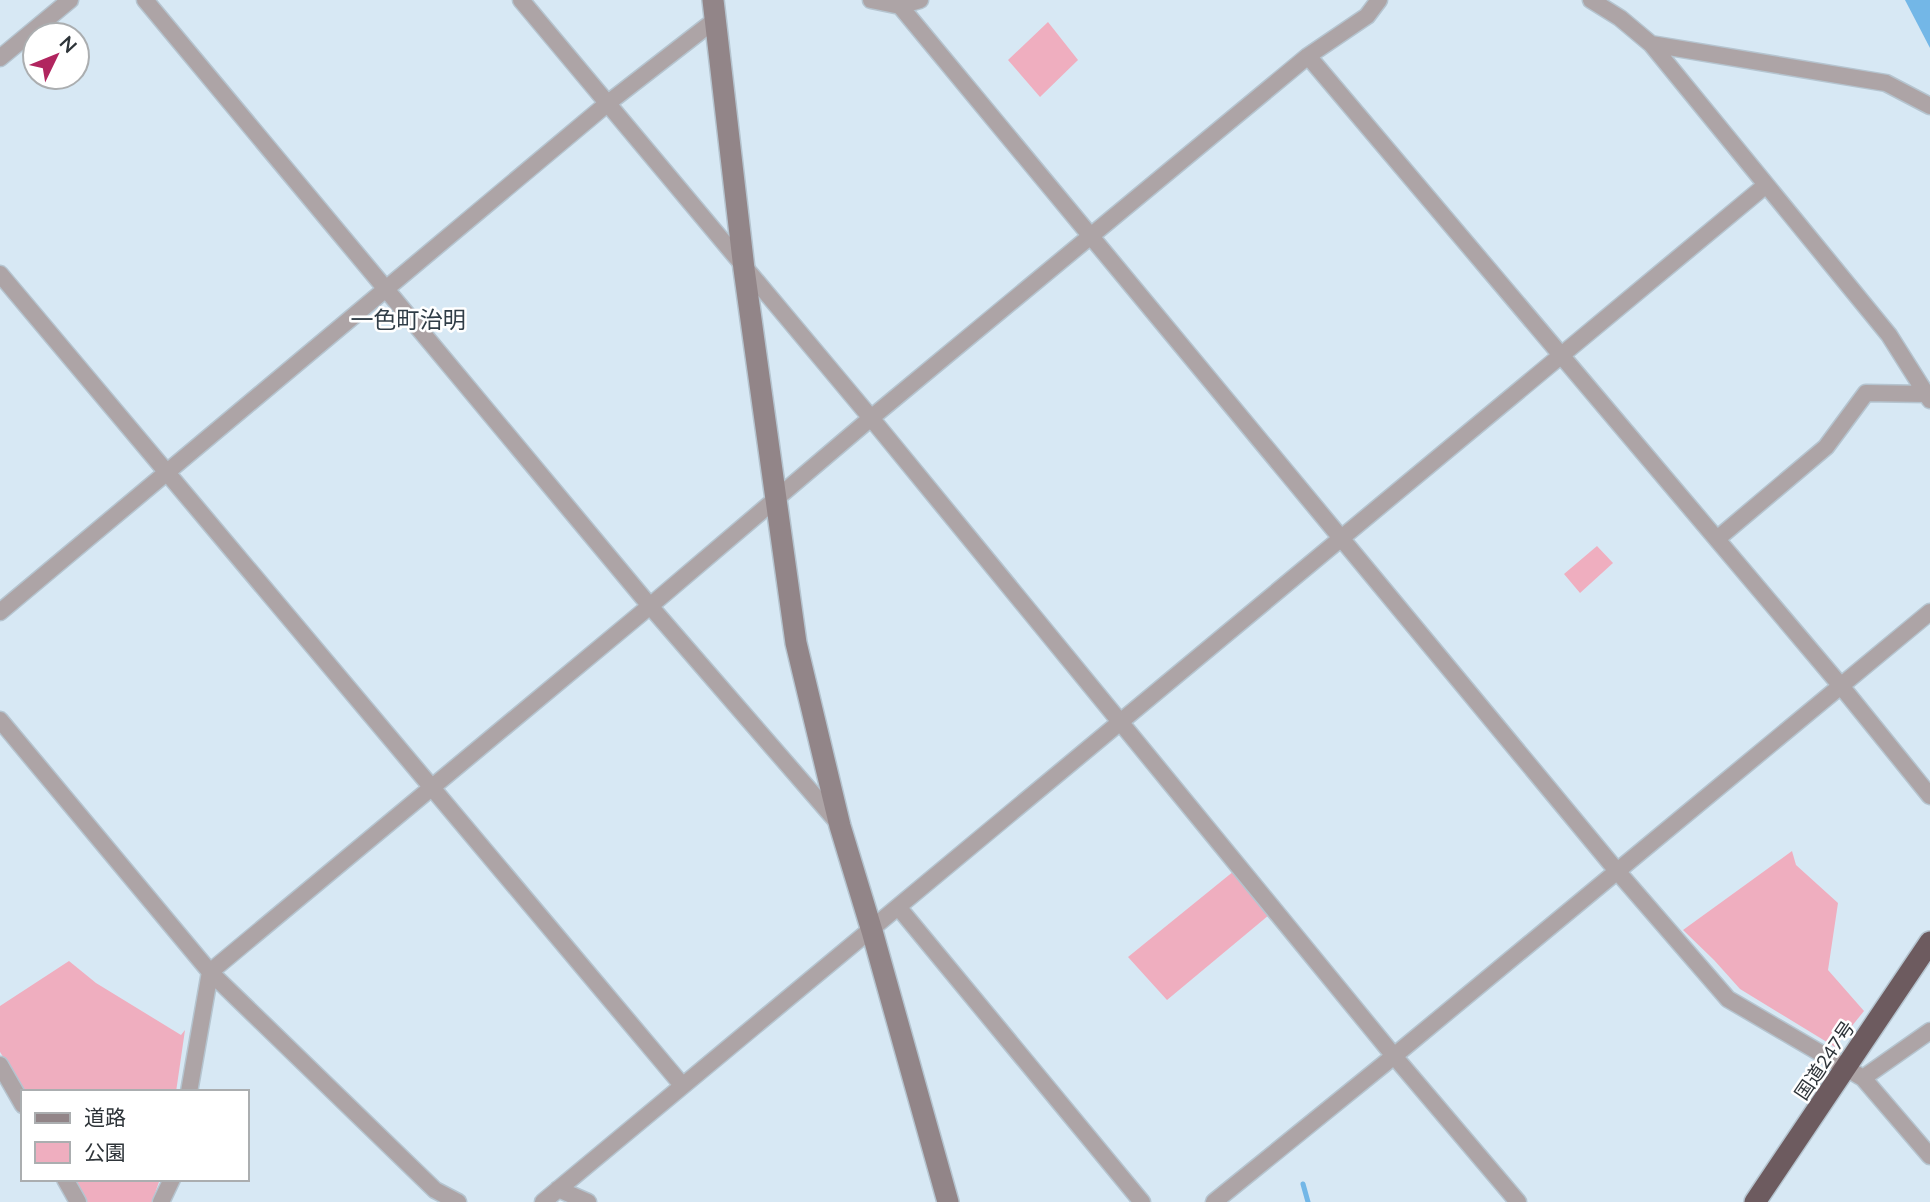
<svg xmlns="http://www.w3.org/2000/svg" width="1930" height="1202" font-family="Lato,'Noto Sans JP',sans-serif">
<rect width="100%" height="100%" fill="#d7e8f4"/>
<path fill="#efaebf" d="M1048,22L1078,60L1040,97L1008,60Z
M1597,546L1613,563L1580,593L1564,574Z
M1792,851L1796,865L1838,903L1828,970L1864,1011L1835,1047L1740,989L1714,960L1683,930Z
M1234,871L1269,915L1167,1000L1128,957Z
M69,961L96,983L181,1035L185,1030L176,1092H26L0,1052V1006Z
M73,1179H160L152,1202H85Z"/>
<path fill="#73b7e7" d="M1905,0H1930V48Z"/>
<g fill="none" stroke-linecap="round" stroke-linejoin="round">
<path stroke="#73b7e7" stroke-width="5" d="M1303,1184L1308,1202"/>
<g stroke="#b5c4cf" stroke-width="19">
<path id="street" d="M145,0L650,606L839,824
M521,0L871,418L1394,1056L1518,1202
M871,0L900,6L920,0
M1591,0L1620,18L1651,44L1889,335L1930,400
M900,6L1617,871L1728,999L1863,1078L1930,1156
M1651,44L1886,83L1930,106
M1308,56L1841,686L1930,796
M0,58L70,0
M0,274L682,1085
M1717,539L1826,447L1866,393L1926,394
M0,612L608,103L715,20
M0,720L210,972L435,1190L458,1202
M899,908L1142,1202
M0,1065L23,1105
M1863,1078L1930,1031
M189,1092L210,972L650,606L871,418L1308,56L1367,16L1379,0
M65,1179L78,1202
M558,1189L588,1202
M161,1202L172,1179
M543,1202L1766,185
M1214,1202L1394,1056L1930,612"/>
</g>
<g stroke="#b5c4cf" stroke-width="24">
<path id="secondary" d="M713,0L744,269L796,643L840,826L872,931L948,1202"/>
</g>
<g stroke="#b5c4cf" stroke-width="24">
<path id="highway" d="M1755,1202L1930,942"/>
</g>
<use href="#street" stroke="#ada4a6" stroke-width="16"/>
<use href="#secondary" stroke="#928588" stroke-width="21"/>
<use href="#highway" stroke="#6d5b5f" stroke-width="21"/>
</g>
<g text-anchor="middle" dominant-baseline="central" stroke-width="5" stroke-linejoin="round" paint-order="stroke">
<g font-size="19" fill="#2e3439" stroke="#fff">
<text transform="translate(1824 1060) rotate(-56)">国道247号</text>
</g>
<g font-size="23" fill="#303d47" stroke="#fff">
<text x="408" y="319">一色町治明</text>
</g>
</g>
<rect x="21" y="1090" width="228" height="91" fill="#ffffff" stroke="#abaeb0" stroke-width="2"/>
<rect x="35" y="1113" width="35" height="10" fill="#928588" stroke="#abaeb0" stroke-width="2"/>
<text x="84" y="1125" font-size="21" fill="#2e3439">道路</text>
<rect x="35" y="1142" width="35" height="21" fill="#efaebf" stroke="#abaeb0" stroke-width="2"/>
<text x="84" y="1160" font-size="21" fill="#2e3439">公園</text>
<g transform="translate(56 56) rotate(47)"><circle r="33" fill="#ffffff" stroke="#abaeb0" stroke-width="2"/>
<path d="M0-5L12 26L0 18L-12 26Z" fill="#b1255f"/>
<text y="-10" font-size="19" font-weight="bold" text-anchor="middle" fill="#2e3439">N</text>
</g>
</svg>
